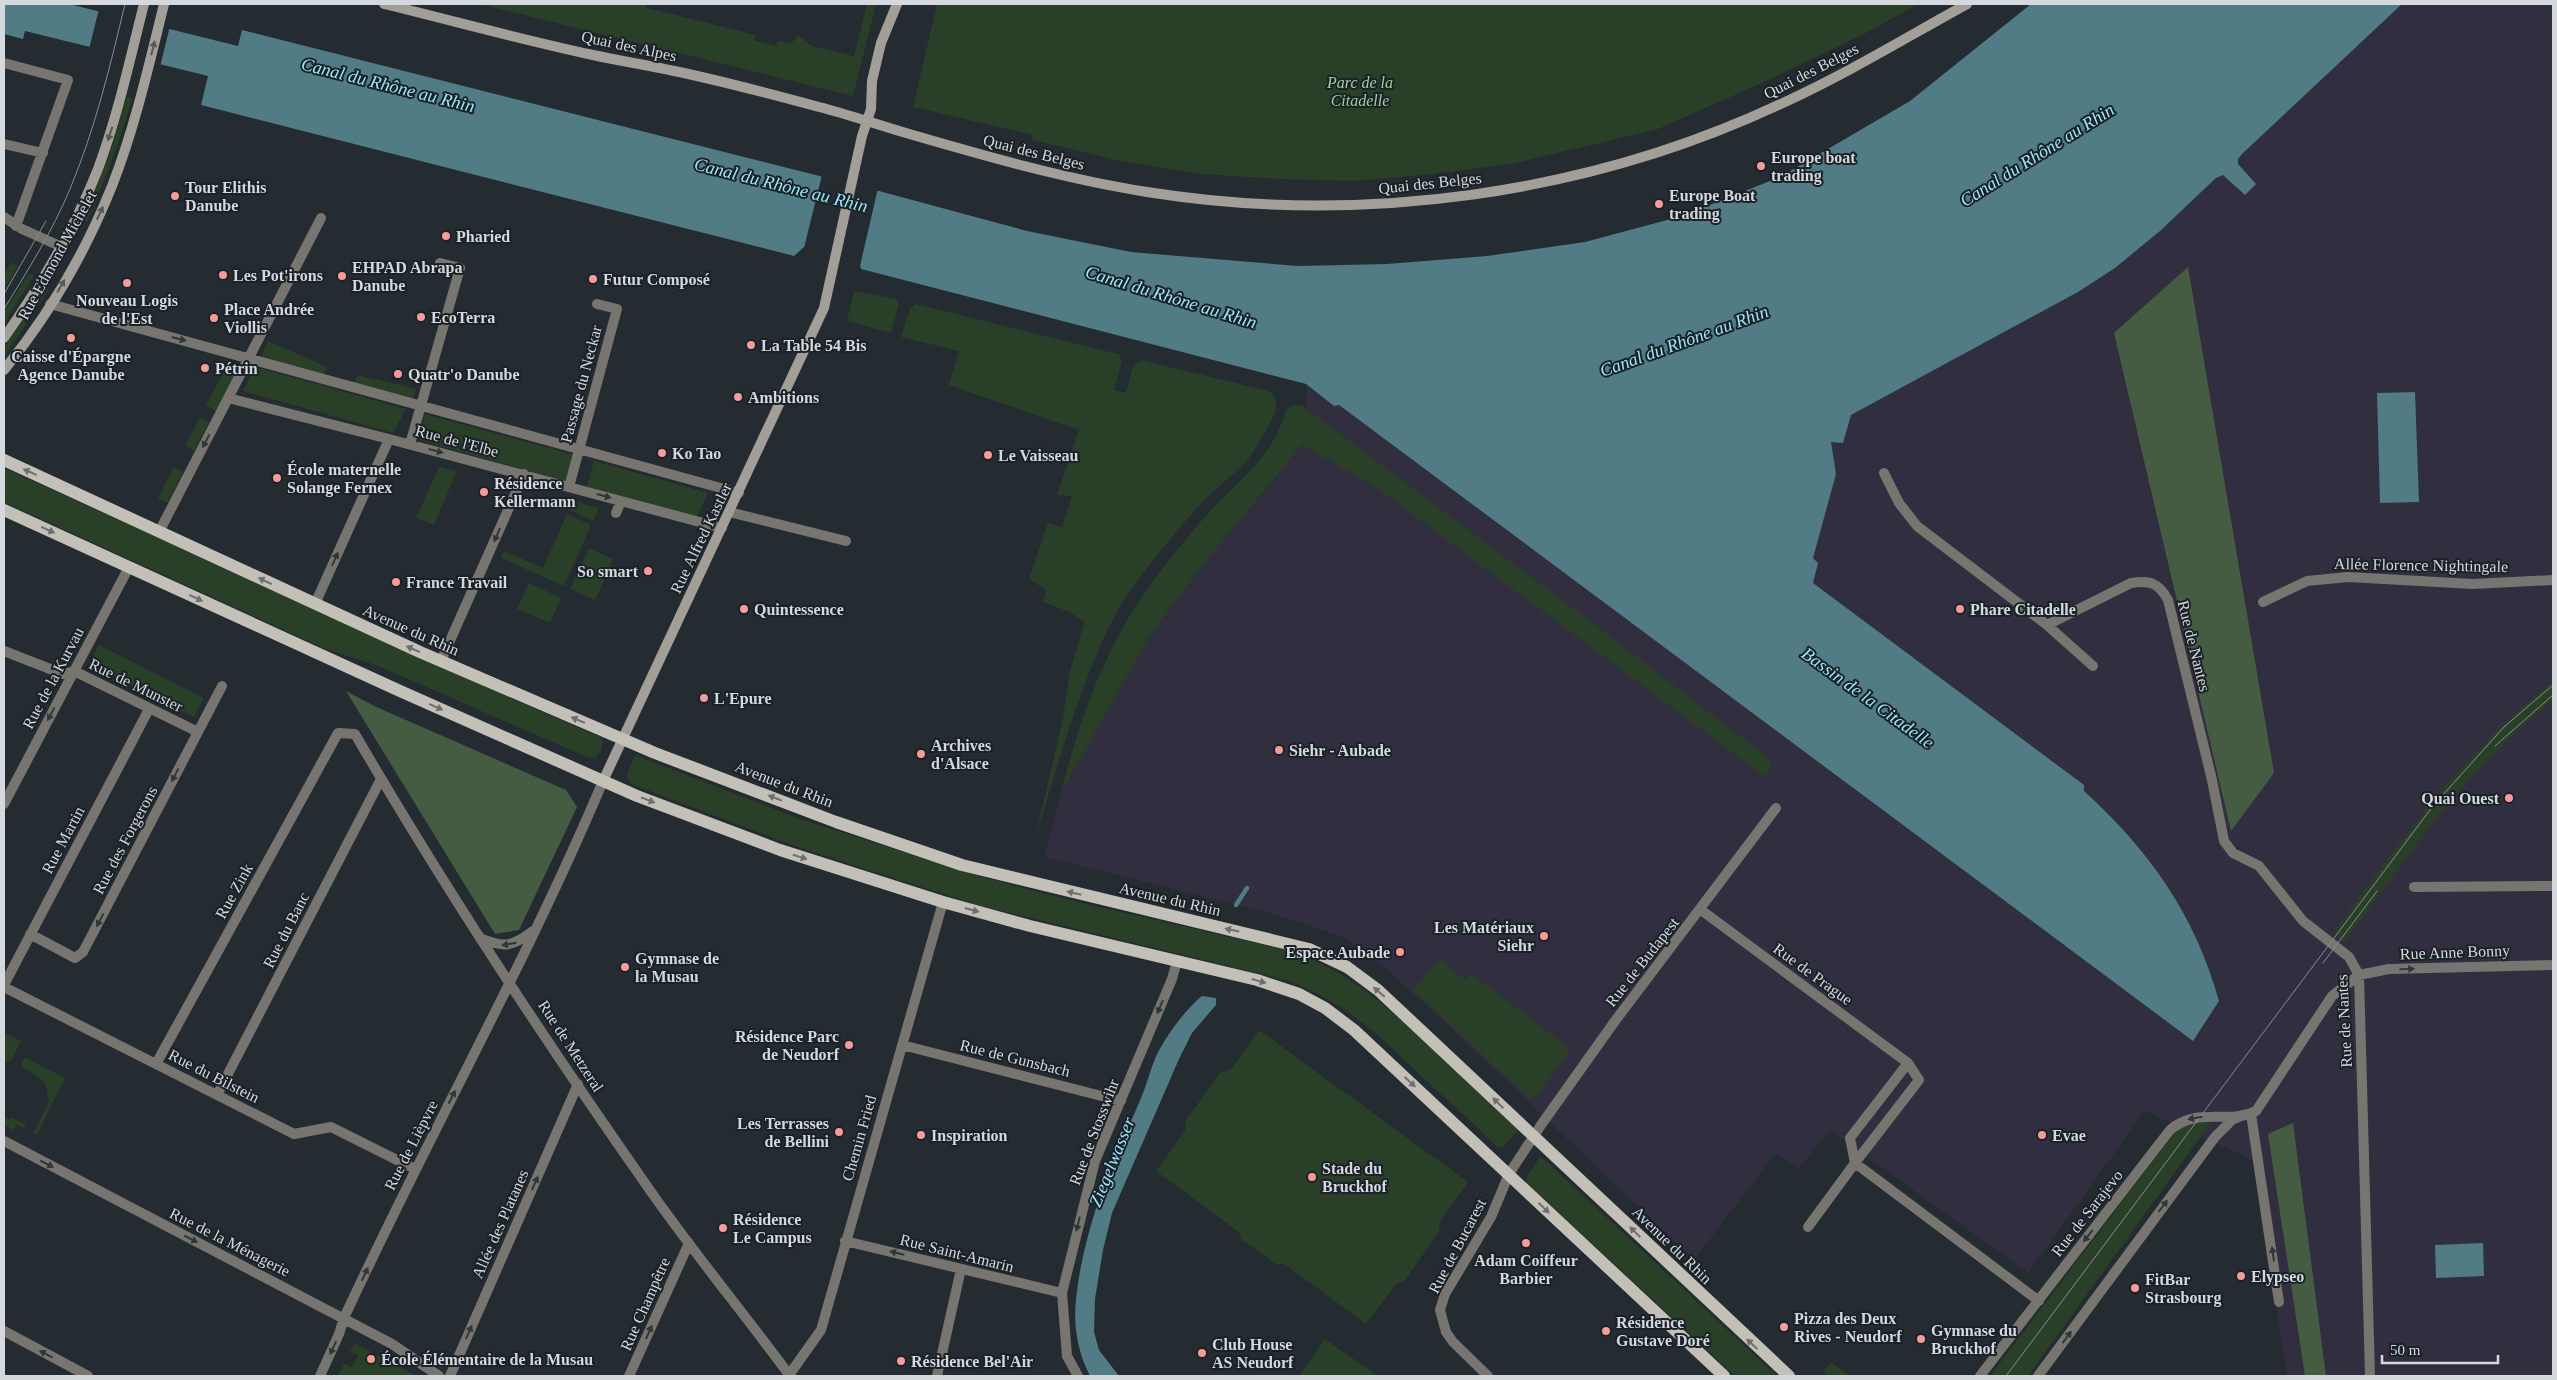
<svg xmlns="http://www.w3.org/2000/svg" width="2557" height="1380" font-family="'Times New Roman',serif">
<rect width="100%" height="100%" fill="#242b31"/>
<path fill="#312e3f" d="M2402,4H2553V1376H2287L2253,1160L2145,1111L2028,1273L1830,1130L1799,1169L1776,1153L1694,1260L1452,1029L1374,958L1344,938L1303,923L1265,912L1044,857L1061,793L1150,636L1196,574L1307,439L1306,384L1851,415L2078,292L2115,268L2160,231Z"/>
<path fill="#2a3f28" d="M480,4H646L647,8L755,35L754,40L776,46L778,41L792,43L798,35L812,46L854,56L867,4H876L853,96Z
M937,4H1918L1872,30L1773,78L1658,129L1511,164L1432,174L1355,181L1278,179L1201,174L1121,161L1032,140L1033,135L913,107Z
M127,97L132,98C121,141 104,181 87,222L82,220L109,156Z
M12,262L18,266L4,291V274Z
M29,273L34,276L4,324V312Z
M45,287L49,290L4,357V348Z
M854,291L896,299L899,304L891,333L847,321Z
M916,304L1118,354L1122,361L1114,390L1126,393L1133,366L1141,360L1268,391C1281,399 1276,412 1270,423C1262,437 1256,450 1246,462C1230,478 1211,492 1196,509C1167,543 1133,581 1112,621C1079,687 1057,768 1035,839L1063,718L1070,671L1084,623H1085L1070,612L1043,602L1046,590L1029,579L1048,523L1062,527L1072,496L1057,495L1079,430L949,385L959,351L901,337L910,308Z
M268,341L327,367L323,377L260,359Z
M227,366L238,369L216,411L206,405Z
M255,367L406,409L393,433L243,391Z
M358,375L416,389L412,401L353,386Z
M1295,405L1303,406L1594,624L1771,760V767L1765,777L1376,487L1302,445L1196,574L1150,636L1061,793C1081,713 1109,637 1160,572C1177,550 1195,527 1214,507C1247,472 1272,458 1287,408Z
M425,414L574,455L565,481L419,440Z
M200,417L209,422L194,451L185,446Z
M594,461L708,493L697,517L587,487Z
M174,467L183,472L167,503L158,498Z
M439,467L457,471L434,525L416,518Z
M4,468L508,697L600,737L603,742L601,751L595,758L587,757L376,665L328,650L4,502Z
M569,500L599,508L593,521L565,508Z
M567,514L591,525L564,586L501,558L504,551L543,568Z
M589,548L613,559L595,600L570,589Z
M529,583L561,598L550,623L517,609Z
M99,645L204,698L194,717L89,664Z
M2553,681V701C2469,765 2407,857 2345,942L2333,933C2402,839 2461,754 2553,681Z
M635,755L800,819L982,877L1069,900L1290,951C1350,971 1387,1007 1432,1049C1461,1076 1489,1103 1518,1130L1502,1148L1497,1147C1476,1125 1452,1105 1430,1084C1382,1039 1349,1003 1286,980L974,904L795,846L631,784L627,774Z
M1441,959L1465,980L1470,974L1473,975L1571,1049L1537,1096L1530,1099L1413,990Z
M1259,1030L1468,1182L1440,1222L1439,1232L1405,1280L1395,1285L1366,1324L1283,1263L1277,1265L1241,1239L1240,1233L1156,1171L1185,1131L1186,1120L1220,1073L1231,1069Z
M4,1032L21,1041L12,1060L4,1064Z
M24,1057L65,1078L37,1135L33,1133L49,1102L45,1082L21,1066Z
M4,1116L10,1120L11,1117L26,1125L24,1128L16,1125L13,1130L4,1125Z
M2212,1121L2028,1376H1990L2178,1128L2187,1124Z
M1540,1157L1543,1158L1777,1376H1735L1527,1183V1177Z
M1325,1339L1378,1376H1299Z
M355,1343L416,1376H338L344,1364L352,1367L358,1355L350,1352Z
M1831,1362L1851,1376H1828L1823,1372Z"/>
<path fill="#455c43" d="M2188,267L2274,773L2231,831L2114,333Z
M346,691L374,706L566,790L577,807L519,930L495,934Z
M2293,1123L2326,1376H2305L2268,1134Z"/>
<path fill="#517b85" d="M4,4H69L238,46L242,30L879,191L1027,231L1131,252L1298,266L1387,264L1487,256L1585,242L1682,216L1780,177L1910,101L2031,4H2402L2242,154L2238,159V164L2256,184L2245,195L2223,175L2216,178L2160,231L2115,268L2078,292L1851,415L1843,443L1831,442L1836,474L1813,558L1818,563L1813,583L2084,785V791C2150,851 2195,915 2219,1001L2193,1041L1339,405L1334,406L1306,384L861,269L859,262L804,247L794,256L201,105L208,76L25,31L23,39L4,34Z
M2415,392L2419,502L2380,503L2377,393Z
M1202,996L1216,998V1005L1192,1033L1179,1059L1112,1213L1103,1250L1095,1299L1094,1332L1099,1350L1119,1376H1090C1078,1352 1073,1327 1076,1299C1081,1251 1097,1202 1114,1157C1121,1139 1131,1123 1138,1105C1146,1088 1150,1069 1158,1052C1169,1032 1185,1010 1202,996Z
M2483,1243L2484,1276L2436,1278L2435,1245Z"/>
<path fill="#242b31" d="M99,9L170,26L160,67L89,49Z
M822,175L878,188L860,266L861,272L857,265L804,250L796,258L804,248Z"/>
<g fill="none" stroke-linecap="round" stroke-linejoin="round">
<path stroke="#517b85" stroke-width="4.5" d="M1236,905L1247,888"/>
<path stroke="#767570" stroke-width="10" d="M4,63L68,80L16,226
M4,144L43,153
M4,217L22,229L62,247
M50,304L739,493
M228,398L389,439L722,528
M410,444L460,268L440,263
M1884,473L1899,503L1917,526L2047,625L2093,666
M569,487L617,309L597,304
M729,512L846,541
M616,513L621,501
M159,532L321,218
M2263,602L2307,581L2348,577L2473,584L2553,580
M315,604L389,439
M2047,625L2131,583C2150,580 2159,583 2168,600L2212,780L2224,841L2233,853L2259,866L2303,921L2349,957L2359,975L2370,1376
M4,651L63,674L74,671L198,732
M441,661L524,474
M4,804L129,567
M2414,887L2553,886
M1701,910L1908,1063L1919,1080L1855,1163L1850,1138L1908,1063
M30,934L75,958L83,952L222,686
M480,938C504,948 512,947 533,931
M4,985L149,709
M4,987L294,1134L331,1127L415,1169
M902,1045L1121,1101
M156,1064L338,733L355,734C445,889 544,1039 647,1186C692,1251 743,1312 790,1376
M217,1095L381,779
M2251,1114L2279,1302
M4,1141L392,1344L439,1376
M1808,1227L1855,1163L2039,1301
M845,1241L1062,1293
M4,1331L88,1376
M789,1375L821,1330L943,902
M320,1376L339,1334L344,1318C427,1138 526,964 603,781
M450,1376L578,1084
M629,1376L689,1243
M937,1376L961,1269
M1078,1376L1067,1356L1062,1293L1095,1161L1172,979L1177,961
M1488,1376L1453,1342L1446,1332L1440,1310L1445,1294L1491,1217L1509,1174L1541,1125L1615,1021L1776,808
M1980,1376L2170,1130C2198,1106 2229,1125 2256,1111L2332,996L2359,975L2389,969L2553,965
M2038,1376L2215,1137L2232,1120L2241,1116"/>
<path stroke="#a29f98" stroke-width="10" d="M384,4C454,21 523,40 593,55C620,61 647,65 674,71C723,81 771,94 819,107C848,114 877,125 906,133C985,156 1065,179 1147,192C1361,226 1589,195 1785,102C1848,73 1907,37 1967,4
M4,338C41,285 74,230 98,169C118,115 130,59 144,4
M4,370C48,316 86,251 112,186C135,127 149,65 164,4
M603,781L824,308L862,136L871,109L872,81L881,43L897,4"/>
<path stroke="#c3c0b7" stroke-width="12" d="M4,460L420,652L655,753L836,822L962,865L1309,949L1347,967L1378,990L1789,1376
M4,510L400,691L637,796L780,850L943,902L1030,926L1257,980L1299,994L1325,1008L1354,1030L1724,1376"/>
<path stroke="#878d92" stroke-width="1" d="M4,294L46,221
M4,309C28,270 52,232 70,189C95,129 110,67 125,4
M2495,746L2553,695
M2323,963L2377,891
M2006,1376L2433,806L2504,727L2553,685"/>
</g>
<defs><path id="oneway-solid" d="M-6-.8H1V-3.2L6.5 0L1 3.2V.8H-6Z" transform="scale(1.25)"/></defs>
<g fill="#575a5a">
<use href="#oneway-solid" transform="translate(153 48) rotate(-76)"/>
<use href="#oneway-solid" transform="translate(110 134) rotate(108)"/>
<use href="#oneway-solid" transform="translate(100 213) rotate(-65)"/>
<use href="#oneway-solid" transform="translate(61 286) rotate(-60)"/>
</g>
<g fill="#313639">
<use href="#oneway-solid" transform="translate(179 339) rotate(15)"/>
<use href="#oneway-solid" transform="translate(206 441) rotate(118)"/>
<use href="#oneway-solid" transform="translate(436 451) rotate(15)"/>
<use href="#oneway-solid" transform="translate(604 496) rotate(15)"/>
<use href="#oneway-solid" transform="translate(497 535) rotate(114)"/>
<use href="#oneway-solid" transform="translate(335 559) rotate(-66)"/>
<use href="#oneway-solid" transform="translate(51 714) rotate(118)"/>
<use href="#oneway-solid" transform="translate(175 775) rotate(118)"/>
<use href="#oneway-solid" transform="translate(100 920) rotate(118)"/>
<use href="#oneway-solid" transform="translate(509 944) rotate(170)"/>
<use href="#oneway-solid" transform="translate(2407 969) rotate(-2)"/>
<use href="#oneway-solid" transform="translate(1160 1007) rotate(113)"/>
<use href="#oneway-solid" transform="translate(452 1097) rotate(-63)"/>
<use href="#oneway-solid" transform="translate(2195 1118) rotate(170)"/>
<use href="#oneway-solid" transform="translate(47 1164) rotate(27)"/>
<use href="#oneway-solid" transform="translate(535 1183) rotate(-66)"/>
<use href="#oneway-solid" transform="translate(2163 1206) rotate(-53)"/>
<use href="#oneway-solid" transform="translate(1078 1224) rotate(104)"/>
<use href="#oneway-solid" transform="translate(2088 1236) rotate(128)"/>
<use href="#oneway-solid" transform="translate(191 1239) rotate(27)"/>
<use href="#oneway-solid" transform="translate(897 1253) rotate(-166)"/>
<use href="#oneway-solid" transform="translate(2273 1254) rotate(-98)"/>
<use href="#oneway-solid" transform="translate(365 1274) rotate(-65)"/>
<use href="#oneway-solid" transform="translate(469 1332) rotate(-66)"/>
<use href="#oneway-solid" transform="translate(649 1332) rotate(-66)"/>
<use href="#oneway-solid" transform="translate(2067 1337) rotate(-54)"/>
<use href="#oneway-solid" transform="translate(333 1348) rotate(115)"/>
<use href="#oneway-solid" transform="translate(46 1354) rotate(-152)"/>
</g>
<g fill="#6e706f">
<use href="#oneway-solid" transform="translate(30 472) rotate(-156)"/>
<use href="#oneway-solid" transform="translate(48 530) rotate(24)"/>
<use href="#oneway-solid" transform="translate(265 581) rotate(-155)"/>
<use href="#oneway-solid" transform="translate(196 598) rotate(25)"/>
<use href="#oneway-solid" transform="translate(413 649) rotate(-156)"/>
<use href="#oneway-solid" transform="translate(436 707) rotate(24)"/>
<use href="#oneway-solid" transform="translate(578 720) rotate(-157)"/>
<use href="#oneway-solid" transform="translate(775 798) rotate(-159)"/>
<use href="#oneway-solid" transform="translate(648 800) rotate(21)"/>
<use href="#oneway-solid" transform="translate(800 857) rotate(18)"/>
<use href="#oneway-solid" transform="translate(1074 893) rotate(-167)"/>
<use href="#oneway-solid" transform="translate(972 910) rotate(15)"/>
<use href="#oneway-solid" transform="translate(1232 930) rotate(-168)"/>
<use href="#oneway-solid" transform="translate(1259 981) rotate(16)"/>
<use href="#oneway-solid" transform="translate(1379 992) rotate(-140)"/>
<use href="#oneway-solid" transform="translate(1410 1082) rotate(43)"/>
<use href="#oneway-solid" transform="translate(1498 1103) rotate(-136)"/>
<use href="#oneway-solid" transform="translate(1544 1208) rotate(44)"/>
<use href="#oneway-solid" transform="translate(1635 1232) rotate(-136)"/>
<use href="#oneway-solid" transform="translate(1752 1344) rotate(-137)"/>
</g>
<g fill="#f59b99" stroke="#1a2127" stroke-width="2">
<circle cx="1761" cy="166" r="5"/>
<circle cx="175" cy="196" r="5"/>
<circle cx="1659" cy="204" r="5"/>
<circle cx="446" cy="236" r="5"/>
<circle cx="223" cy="275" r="5"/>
<circle cx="342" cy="276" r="5"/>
<circle cx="593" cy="279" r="5"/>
<circle cx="127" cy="283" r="5"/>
<circle cx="421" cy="317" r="5"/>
<circle cx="214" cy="318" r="5"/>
<circle cx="71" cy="338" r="5"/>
<circle cx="751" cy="345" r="5"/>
<circle cx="205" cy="368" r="5"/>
<circle cx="398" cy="374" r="5"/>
<circle cx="738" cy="397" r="5"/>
<circle cx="662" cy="453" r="5"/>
<circle cx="988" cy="455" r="5"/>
<circle cx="277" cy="478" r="5"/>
<circle cx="484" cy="492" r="5"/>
<circle cx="648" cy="571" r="5"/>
<circle cx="396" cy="582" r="5"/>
<circle cx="744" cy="609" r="5"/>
<circle cx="1960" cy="609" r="5"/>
<circle cx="704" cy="698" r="5"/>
<circle cx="1279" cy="750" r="5"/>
<circle cx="921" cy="754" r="5"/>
<circle cx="2509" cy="798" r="5"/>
<circle cx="1544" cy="936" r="5"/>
<circle cx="1400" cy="952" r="5"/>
<circle cx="625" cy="967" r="5"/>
<circle cx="849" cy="1045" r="5"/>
<circle cx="839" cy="1132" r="5"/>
<circle cx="921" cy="1135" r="5"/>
<circle cx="2042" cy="1135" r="5"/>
<circle cx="1312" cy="1177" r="5"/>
<circle cx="723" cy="1228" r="5"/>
<circle cx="1526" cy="1243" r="5"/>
<circle cx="2241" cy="1276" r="5"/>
<circle cx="2135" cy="1288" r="5"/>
<circle cx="1784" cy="1327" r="5"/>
<circle cx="1606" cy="1331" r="5"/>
<circle cx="1921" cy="1339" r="5"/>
<circle cx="1202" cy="1353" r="5"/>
<circle cx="371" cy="1359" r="5"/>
<circle cx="901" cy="1361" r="5"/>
</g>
<g text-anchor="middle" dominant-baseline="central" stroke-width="4" stroke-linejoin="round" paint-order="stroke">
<g font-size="16" fill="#d5d9de" stroke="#1a2127">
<text transform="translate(629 46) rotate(12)">Quai des Alpes</text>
<text transform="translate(1811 71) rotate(-27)">Quai des Belges</text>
<text transform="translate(1034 152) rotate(14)">Quai des Belges</text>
<text transform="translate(1430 183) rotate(-6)">Quai des Belges</text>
<text transform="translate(57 255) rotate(-61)">Rue Edmond Michelet</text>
<text transform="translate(581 384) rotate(-75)">Passage du Neckar</text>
<text transform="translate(457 441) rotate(15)">Rue de l'Elbe</text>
<text transform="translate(701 538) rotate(-64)">Rue Alfred Kastler</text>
<text transform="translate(2421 565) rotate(1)">Allée Florence Nightingale</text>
<text transform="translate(411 630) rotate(24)">Avenue du Rhin</text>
<text transform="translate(2194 646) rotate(76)">Rue de Nantes</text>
<text transform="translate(53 678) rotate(-62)">Rue de la Kurvau</text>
<text transform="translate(136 685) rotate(26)">Rue de Munster</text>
<text transform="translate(784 784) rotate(21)">Avenue du Rhin</text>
<text transform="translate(63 840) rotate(-62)">Rue Martin</text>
<text transform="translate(125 840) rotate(-62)">Rue des Forgerons</text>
<text transform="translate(234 891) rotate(-61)">Rue Zink</text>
<text transform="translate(1170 899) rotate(13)">Avenue du Rhin</text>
<text transform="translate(286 930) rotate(-63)">Rue du Banc</text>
<text transform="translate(2455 952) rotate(-2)">Rue Anne Bonny</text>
<text transform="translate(1642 962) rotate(-52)">Rue de Budapest</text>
<text transform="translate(1813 974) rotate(36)">Rue de Prague</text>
<text transform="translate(2344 1021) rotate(-93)">Rue de Nantes</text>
<text transform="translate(571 1046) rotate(57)">Rue de Metzeral</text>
<text transform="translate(1015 1058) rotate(14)">Rue de Gunsbach</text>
<text transform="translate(214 1076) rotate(27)">Rue du Bilstein</text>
<text transform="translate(1094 1132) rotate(-69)">Rue de Stosswihr</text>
<text transform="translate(859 1138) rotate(-74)">Chemin Fried</text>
<text transform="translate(411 1145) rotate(-63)">Rue de Lièpvre</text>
<text transform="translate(2087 1213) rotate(-52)">Rue de Sarajevo</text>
<text transform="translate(500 1224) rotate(-66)">Allée des Platanes</text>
<text transform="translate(230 1242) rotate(27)">Rue de la Ménagerie</text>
<text transform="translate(1672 1245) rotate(44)">Avenue du Rhin</text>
<text transform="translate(1457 1246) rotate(-62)">Rue de Bucarest</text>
<text transform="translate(957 1253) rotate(14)">Rue Saint-Amarin</text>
<text transform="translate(645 1304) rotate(-66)">Rue Champêtre</text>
</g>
<g font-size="16" font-style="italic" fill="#a4cf9f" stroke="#1a2127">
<text x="1360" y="82">Parc de la<tspan x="1360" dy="18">Citadelle</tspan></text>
</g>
<g font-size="16" font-weight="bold" fill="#d5d9de" stroke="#1a2127" text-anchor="start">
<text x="1771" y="157">Europe boat<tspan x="1771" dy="18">trading</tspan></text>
<text x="185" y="187">Tour Elithis<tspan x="185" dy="18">Danube</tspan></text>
<text x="1669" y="195">Europe Boat<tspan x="1669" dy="18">trading</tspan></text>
<text x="456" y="236">Pharied</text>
<text x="352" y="267">EHPAD Abrapa<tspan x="352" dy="18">Danube</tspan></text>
<text x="233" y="275">Les Pot'irons</text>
<text x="603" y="279">Futur Composé</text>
<text x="127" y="300" text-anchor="middle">Nouveau Logis<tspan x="127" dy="18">de l'Est</tspan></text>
<text x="224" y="309">Place Andrée<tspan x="224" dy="18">Viollis</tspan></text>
<text x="431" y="317">EcoTerra</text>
<text x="761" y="345">La Table 54 Bis</text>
<text x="71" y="356" text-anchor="middle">Caisse d'Épargne<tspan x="71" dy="18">Agence Danube</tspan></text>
<text x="215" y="368">Pétrin</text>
<text x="408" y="374">Quatr'o Danube</text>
<text x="748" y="397">Ambitions</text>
<text x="672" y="453">Ko Tao</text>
<text x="998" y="455">Le Vaisseau</text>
<text x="287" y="469">École maternelle<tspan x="287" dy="18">Solange Fernex</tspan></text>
<text x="494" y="483">Résidence<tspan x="494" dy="18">Kellermann</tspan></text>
<text x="638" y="571" text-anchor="end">So smart</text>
<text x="406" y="582">France Travail</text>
<text x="754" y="609">Quintessence</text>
<text x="1970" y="609">Phare Citadelle</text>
<text x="714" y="698">L'Epure</text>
<text x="931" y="745">Archives<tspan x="931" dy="18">d'Alsace</tspan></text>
<text x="1289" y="750">Siehr - Aubade</text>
<text x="2499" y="798" text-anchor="end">Quai Ouest</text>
<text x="1534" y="927" text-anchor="end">Les Matériaux<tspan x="1534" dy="18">Siehr</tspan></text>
<text x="1390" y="952" text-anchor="end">Espace Aubade</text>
<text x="635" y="958">Gymnase de<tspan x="635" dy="18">la Musau</tspan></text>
<text x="839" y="1036" text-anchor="end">Résidence Parc<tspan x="839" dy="18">de Neudorf</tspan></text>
<text x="829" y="1123" text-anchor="end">Les Terrasses<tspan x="829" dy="18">de Bellini</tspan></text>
<text x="931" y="1135">Inspiration</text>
<text x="2052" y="1135">Evae</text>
<text x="1322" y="1168">Stade du<tspan x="1322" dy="18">Bruckhof</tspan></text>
<text x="733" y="1219">Résidence<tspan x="733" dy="18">Le Campus</tspan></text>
<text x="1526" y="1260" text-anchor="middle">Adam Coiffeur<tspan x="1526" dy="18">Barbier</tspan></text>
<text x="2251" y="1276">Elypseo</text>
<text x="2145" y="1279">FitBar<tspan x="2145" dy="18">Strasbourg</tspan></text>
<text x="1794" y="1318">Pizza des Deux<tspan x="1794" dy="18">Rives - Neudorf</tspan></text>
<text x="1616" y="1322">Résidence<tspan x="1616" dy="18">Gustave Doré</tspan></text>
<text x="1931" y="1330">Gymnase du<tspan x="1931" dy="18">Bruckhof</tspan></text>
<text x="1212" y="1344">Club House<tspan x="1212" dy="18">AS Neudorf</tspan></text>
<text x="381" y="1359">École Élémentaire de la Musau</text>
<text x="911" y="1361">Résidence Bel'Air</text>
</g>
<g font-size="18" font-style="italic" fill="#9ce8fb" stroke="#1a2127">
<text transform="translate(388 85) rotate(14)">Canal du Rhône au Rhin</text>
<text transform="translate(2037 155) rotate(-32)">Canal du Rhône au Rhin</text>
<text transform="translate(781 185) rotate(14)">Canal du Rhône au Rhin</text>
<text transform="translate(1171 297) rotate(17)">Canal du Rhône au Rhin</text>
<text transform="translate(1684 341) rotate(-20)">Canal du Rhône au Rhin</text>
<text transform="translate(1868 698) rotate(36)">Bassin de la Citadelle</text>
<text transform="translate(1112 1162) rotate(-68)">Ziegelwasser</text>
</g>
</g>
<rect width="2557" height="1380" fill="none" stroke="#d5d9de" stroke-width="10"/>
<path d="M2382 1355v8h116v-8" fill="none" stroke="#d5d9de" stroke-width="2.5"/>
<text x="2390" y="1355" font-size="15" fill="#d5d9de" stroke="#1a2127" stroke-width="4" paint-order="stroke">50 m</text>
</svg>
